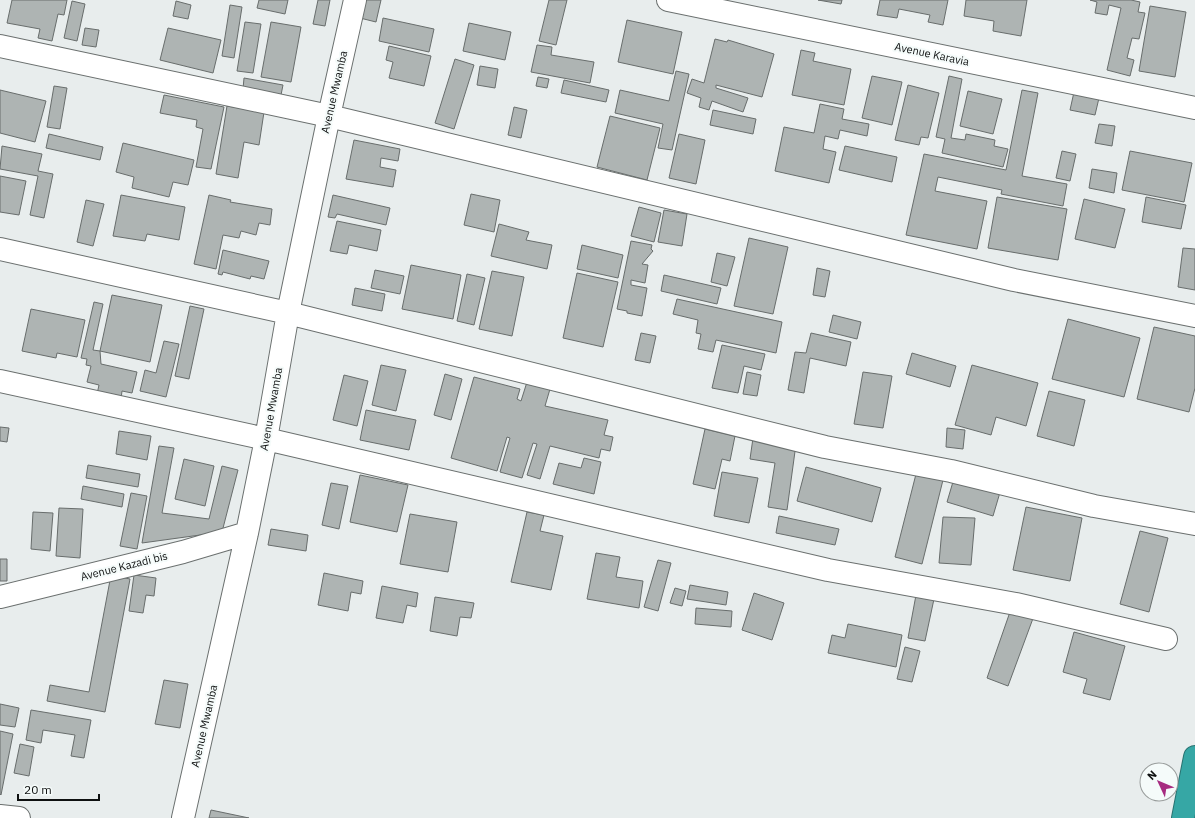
<svg xmlns="http://www.w3.org/2000/svg" width="1195" height="818" font-family="'IBM Plex Sans',sans-serif">
<rect width="100%" height="100%" fill="#e8eded"/>
<path fill="#aeb4b3" stroke="#686d6c" d="M12,0H67L64,15L58,14L52,41L38,38L40,29L7,23Z
M259,0H288L285,14L257,8Z
M318,0H330L325,26L313,24Z
M360,0H381L376,22L356,17Z
M549,0H567L556,45L539,41Z
M818,0H842L841,4Z
M880,0H948L943,25L928,22L930,15L899,9L897,18L877,15Z
M966,0H1027L1021,36L993,31L994,21L964,16Z
M1090,0H1131L1140,2L1138,12L1145,13L1139,39L1132,38L1127,58L1134,60L1130,76L1107,70L1121,8L1109,5L1107,15L1095,13L1097,2Z
M72,1L85,4L77,41L64,38Z
M176,1L191,5L188,19L173,16Z
M230,5L242,7L234,58L222,56Z
M1150,6L1186,12L1175,77L1139,71Z
M383,18L434,29L429,52L379,41Z
M627,20L682,32L673,74L618,62Z
M245,22L261,24L253,73L237,71Z
M271,22L301,27L291,82L261,77Z
M469,23L511,32L505,60L463,51Z
M85,28L99,30L96,47L82,45Z
M168,28L221,40L213,73L160,60Z
M715,39L727,42L728,40L774,54L762,97L716,85V88L748,98L743,112L712,101L709,110L699,107L701,98L687,93L692,79L704,83Z
M537,45L552,47L551,55L594,62L590,83L531,72Z
M389,46L431,56L424,86L389,78L393,62L386,60Z
M801,50L815,53L813,61L851,69L844,105L792,95Z
M455,59L474,65L454,129L435,123Z
M480,66L498,69L495,88L477,85Z
M676,71L689,74L672,150L658,148L663,124L615,113L620,90L669,101Z
M872,76L902,82L892,125L862,118Z
M949,76L962,79L951,138L965,140L966,134L995,140L994,146L1008,149L1003,167L942,153L945,139L936,137Z
M538,77L549,79L547,88L536,86Z
M244,78L283,85L281,95L243,89Z
M564,80L609,90L606,102L561,93Z
M908,85L939,93L928,138L921,137L919,145L895,140Z
M54,86L67,88L60,129L47,127Z
M0,90L46,101L35,142L0,133Z
M1022,90L1038,93L1022,176L1067,184L1063,206L1001,194L1002,190L938,177L935,191L987,201L977,249L906,235L924,154L1006,170Z
M968,91L1002,99L993,134L960,126Z
M1074,92L1099,98L1095,115L1070,110Z
M164,95L224,107L211,169L196,167L203,129L196,127L197,120L160,113Z
M820,104L844,109L842,119L869,124L867,136L840,130L838,139L825,136L823,149L836,152L829,183L775,171L784,127L814,133Z
M227,106L264,112L259,145L244,142L238,178L216,174Z
M514,107L527,110L521,138L508,135Z
M713,110L756,119L753,134L710,125Z
M610,116L660,128L647,180L597,167Z
M1099,124L1115,126L1112,146L1095,143Z
M49,134L103,147L100,160L46,148Z
M679,134L705,140L696,184L669,178Z
M354,140L400,149L398,161L381,158L380,167L396,170L393,187L346,179Z
M123,143L194,160L188,185L173,182L169,197L132,188L134,177L116,172Z
M2,146L42,154L38,171L53,174L44,218L30,215L38,176L0,169Z
M845,146L897,157L892,182L839,170Z
M1062,151L1076,154L1070,181L1056,178Z
M1130,151L1192,163L1184,202L1122,190Z
M1092,169L1117,173L1114,193L1089,188Z
M0,176L26,181L19,215L0,212Z
M471,194L500,200L494,232L464,225Z
M121,195L185,207L179,240L147,234L145,241L113,236Z
M209,195L231,200L230,202L272,209L270,225L259,223L256,235L241,231L239,238L223,235L216,269L194,264Z
M333,195L390,208L386,225L337,214L335,218L328,217Z
M997,197L1067,209L1058,260L988,248Z
M1146,197L1186,205L1181,229L1142,222Z
M1084,199L1125,209L1115,248L1075,239Z
M86,200L104,204L93,246L77,242Z
M639,207L661,213L654,242L631,236Z
M664,210L687,214L682,246L658,242Z
M337,221L381,230L377,251L349,245L347,254L330,251Z
M499,224L529,232L526,240L552,245L547,269L491,256Z
M749,238L788,247L773,314L734,306Z
M631,241L652,245L651,249L653,251L642,264L648,265L645,283L631,280V285L647,288L642,316L627,313V311L617,309Z
M582,245L623,255L618,278L577,269Z
M1183,248L1195,249V290L1178,287Z
M223,250L269,261L264,279L251,276L250,279L223,272L222,275L218,274Z
M717,253L735,257L727,286L711,282Z
M411,265L461,275L453,319L402,309Z
M817,268L830,271L825,297L813,295Z
M375,270L404,276L400,294L371,288Z
M492,271L524,277L512,336L479,329Z
M577,273L618,282L603,347L563,338Z
M467,274L485,278L474,325L457,321Z
M664,275L721,288L717,304L661,291Z
M355,288L385,294L382,311L352,305Z
M112,295L162,305L150,362L100,351Z
M677,299L782,322L776,353L716,340L713,352L698,349L701,334L696,333L698,320L673,314Z
M94,302L103,304L93,350L100,351L101,364L137,372L132,393L122,391L121,399L97,394L99,385L87,382L91,366L86,365L87,359L81,358Z
M190,306L204,309L189,379L175,376Z
M31,309L85,320L77,357L57,353L56,358L22,351Z
M833,315L861,322L857,339L829,332Z
M1068,319L1140,338L1124,397L1052,379Z
M1154,327L1195,336V388L1189,412L1137,399Z
M641,333L656,336L650,363L635,360Z
M811,333L851,342L846,366L810,358L804,393L788,390L795,352L806,353Z
M164,341L179,344L166,397L140,391L145,370L156,373Z
M722,345L765,354L761,370L744,366L738,393L712,388Z
M912,353L956,366L950,387L906,374Z
M381,365L406,370L396,411L372,405Z
M972,365L1038,383L1026,426L996,417L991,435L955,425Z
M747,372L761,375L757,396L743,394Z
M863,372L892,376L883,428L854,424Z
M445,374L462,379L451,420L434,415Z
M344,375L368,381L357,426L333,420Z
M474,377L520,389L517,399L521,401L527,382L550,389L545,406L608,420L604,435L613,437L610,451L601,449L599,458L550,446L540,479L527,475L537,444L533,443L522,478L500,472L510,438L507,437L497,471L451,458Z
M1049,391L1085,400L1074,446L1037,436Z
M366,410L416,420L409,450L360,440Z
M0,427L9,428L7,442L0,441Z
M947,428L965,430L963,449L946,447Z
M705,429L735,436L730,461L722,459L715,489L693,484Z
M119,431L151,436L147,460L116,454Z
M753,438L796,444L787,510L768,507L775,463L750,459Z
M159,446L174,448L162,513L209,519L222,466L238,470L222,532L142,543Z
M584,458L601,462L594,494L553,484L559,463L581,468Z
M184,459L214,466L205,506L175,499Z
M88,465L140,474L138,487L86,478Z
M806,467L881,488L872,522L797,501Z
M722,472L758,478L749,523L714,516Z
M916,474L943,480L922,564L895,557Z
M360,475L408,485L397,532L350,522Z
M955,475L1001,489L993,516L947,502Z
M331,483L348,486L339,529L322,525Z
M83,486L124,494L122,507L81,499Z
M131,493L147,496L137,549L120,546Z
M1026,507L1082,518L1070,581L1013,570Z
M59,508L83,509L80,558L56,556Z
M33,512L53,513L50,551L31,549Z
M527,512L544,515L540,531L563,536L551,590L511,582Z
M410,514L457,522L448,572L400,564Z
M779,516L839,529L835,545L776,533Z
M943,517L975,518L971,565L939,563Z
M271,529L308,535L306,551L268,545Z
M1140,531L1168,538L1149,612L1120,604Z
M596,553L620,557L616,577L643,581L639,608L587,599Z
M0,559H7V581H0Z
M658,560L671,563L658,611L644,607Z
M324,573L363,581L361,594L351,592L348,611L318,605Z
M111,575L130,579L105,712L47,701L50,685L89,692Z
M134,575L156,578L154,596L146,595L143,613L129,611Z
M690,585L728,592L726,605L687,599Z
M382,586L418,593L416,607L407,605L403,623L376,618Z
M675,588L686,591L682,606L670,603Z
M754,593L784,603L772,640L742,630Z
M916,595L934,599L925,641L908,638Z
M435,597L474,603L471,618L460,617L457,636L430,631Z
M696,608L732,611L731,627L695,624Z
M1011,609L1035,613L1008,686L987,678Z
M848,624L902,635L896,667L828,653L832,635L845,638Z
M1074,632L1125,646L1110,700L1083,693L1087,679L1063,672Z
M905,647L920,651L912,682L897,679Z
M164,680L188,684L180,728L155,724Z
M0,704L19,708L15,727L0,725Z
M31,710L91,720L84,758L71,756L75,735L43,730L41,743L26,740Z
M0,731L13,734L1,795L0,794Z
M20,744L34,747L29,776L14,773Z
M211,810L249,818H209Z"/>
<g fill="none" stroke-linecap="round" stroke-linejoin="round">
<g stroke="#6b706f" stroke-width="24">
<path id="street" d="M668,0L1195,108
M0,46L329,116L1014,280L1195,316
M0,249L288,313L825,447L951,471L1094,506L1195,524
M0,381L266,439L828,570L1016,604L1166,639
M0,597L183,552L247,533
M0,816L19,818
M183,818L247,533L266,439L288,313L329,116L355,0"/>
</g>
<g stroke="#287271" stroke-width="24">
<path id="highway" d="M1183,818L1195,757"/>
</g>
<use href="#street" stroke="#fff" stroke-width="22"/>
<use href="#highway" stroke="#36a7a5" stroke-width="22"/>
</g>
<g text-anchor="middle" dominant-baseline="central" stroke-width="4" stroke-linejoin="round" paint-order="stroke">
<g font-size="11" fill="#0e1010" stroke="#f5fbfa">
<text transform="translate(932 54) rotate(12)">Avenue Karavia</text>
<text transform="translate(334 92) rotate(-77)">Avenue Mwamba</text>
<text transform="translate(271 409) rotate(-80)">Avenue Mwamba</text>
<text transform="translate(124 566) rotate(-14)">Avenue Kazadi bis</text>
<text transform="translate(204 726) rotate(-77)">Avenue Mwamba</text>
</g>
</g>
<g transform="translate(1159 782) rotate(314)"><circle r="19" fill="#f5fbfa" stroke="#999d9c"/>
<path d="M0-3L7 15L0 10L-7 15Z" fill="#a62b80"/>
<text y="-6" font-size="11" font-weight="bold" text-anchor="middle" fill="#0e1010">N</text>
</g>
<path d="M18 794v6h81v-6" fill="none" stroke="#0e1010" stroke-width="2"/>
<text x="24" y="794" font-size="12" fill="#0e1010" stroke="#f5fbfa" stroke-width="3" paint-order="stroke">20 m</text>
</svg>
